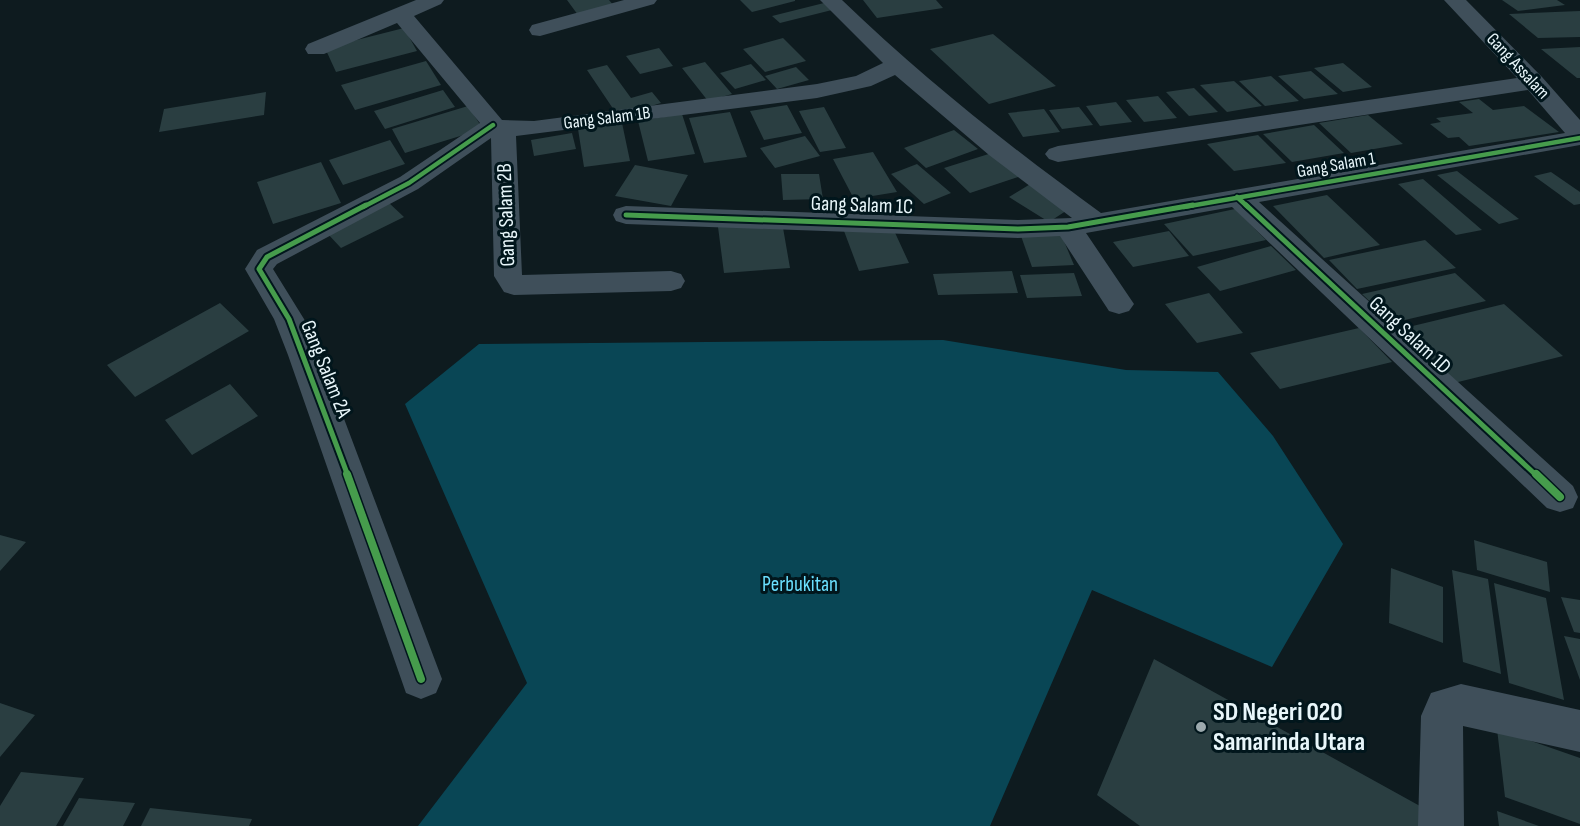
<svg xmlns="http://www.w3.org/2000/svg" width="1580" height="826" font-family="'Sofia Sans Condensed',sans-serif">
<rect width="100%" height="100%" fill="#0e1b1f"/>
<path fill="#094655" d="M943,340L1126,370L1218,372L1273,436L1343,544L1272,667L1092,590L990,826H418L527,683L405,404L479,344Z"/>
<path fill="#2a3e41" d="M567,0H609L614,6L578,15Z
M740,0H795V1L752,12Z
M863,0H936L943,8L877,18Z
M1502,0H1557L1565,5L1518,11Z
M824,3L832,10L780,23L772,16Z
M1580,11V37L1538,38L1509,14Z
M404,28L417,51L336,72L325,48Z
M993,34L1056,86L989,104L930,49Z
M783,38L806,61L765,72L743,49Z
M1580,47V78H1577L1541,49Z
M659,48L673,66L640,74L626,56Z
M426,61L441,85L355,110L341,85Z
M705,62L732,94L708,101L682,68Z
M1343,63L1372,87L1343,92L1314,68Z
M751,64L766,80L735,89L720,73Z
M607,65L631,98L652,92L661,103L618,116L587,70Z
M796,67L809,80L777,89L765,76Z
M1311,71L1338,94L1304,99L1278,76Z
M1271,76L1299,101L1265,106L1239,81Z
M1234,81L1262,106L1227,112L1200,85Z
M1194,88L1218,112L1189,116L1166,92Z
M443,90L455,107L385,129L374,111Z
M266,92L264,115L159,132L164,109Z
M1158,96L1177,118L1144,122L1126,100Z
M1479,99L1493,110L1524,106L1559,132L1469,146L1459,137L1448,138L1430,124L1441,122L1436,118L1473,113L1459,102Z
M1116,102L1132,122L1100,126L1086,106Z
M787,105L802,133L764,140L750,111Z
M468,106L483,129L405,153L392,129Z
M824,107L846,148L820,152L799,111Z
M1079,107L1093,125L1062,129L1049,110Z
M1044,109L1060,132L1023,137L1008,113Z
M730,112L747,157L704,163L689,118Z
M682,114L695,154L648,161L638,121Z
M1368,115L1403,144L1351,153L1319,123Z
M622,123L630,161L584,167L578,129Z
M1314,125L1344,153L1292,162L1263,134Z
M954,130L978,149L926,168L904,148Z
M572,133L576,149L534,156L531,140Z
M1258,135L1286,163L1234,171L1207,144Z
M805,136L820,156L775,168L760,148Z
M390,140L405,164L343,185L329,160Z
M873,152L897,192L854,199L833,159Z
M995,152L1021,176L970,193L944,168Z
M321,162L341,203L273,224L257,182Z
M917,164L951,193L924,204L891,174Z
M635,165L688,175L671,206L615,196Z
M1457,171L1519,219L1499,224L1437,175Z
M1551,172L1580,192V204L1574,205L1534,176Z
M781,174H819L823,199L783,200Z
M1423,179L1482,230L1456,235L1398,184Z
M1032,183L1072,207L1049,222L1009,197Z
M1327,195L1380,245L1324,258L1273,206Z
M388,202L404,217L341,248L326,232Z
M1235,209L1266,240L1193,256L1164,224Z
M782,222L790,268L724,273L718,227Z
M891,224L909,263L859,271L844,231Z
M1169,231L1189,256L1133,267L1113,242Z
M1061,234L1074,265L1032,267L1021,236Z
M1425,240L1456,268L1357,289L1329,260Z
M1271,246L1296,270L1220,291L1197,267Z
M1012,271L1018,293L938,295L933,274Z
M1074,273L1082,296L1027,298L1020,275Z
M1455,273L1486,301L1392,323L1362,294Z
M1209,293L1243,333L1197,343L1165,304Z
M220,303L249,331L135,397L107,365Z
M1504,304L1563,356L1450,384L1396,330Z
M1359,328L1392,362L1280,389L1250,353Z
M230,384L258,416L192,455L165,420Z
M0,535L26,542L0,571Z
M1474,540L1547,562L1550,592L1477,570Z
M1391,568L1443,587V643L1389,623Z
M1452,570L1488,579L1501,674L1463,662Z
M1494,583L1546,598L1564,700L1509,683Z
M1561,597L1580,600V633L1574,632Z
M1564,636L1580,639V680Z
M1154,659L1429,811L1425,826H1140L1097,795Z
M0,703L35,715L0,757Z
M1497,729L1580,758V824L1505,797Z
M21,772L84,778L56,826H0V806Z
M79,798L135,803L123,826H63Z
M150,808L252,819L249,826H141Z
M1497,811L1539,826H1499Z"/>
<g fill="none" stroke-linecap="round" stroke-linejoin="round">
<path fill="#3f4f5a" fill-rule="evenodd" d="M416,0H444L441,4L414,16L502,120L534,121L817,84L856,76L883,63L820,0H842C923,78 1010,147 1101,213L1565,133L1528,90L1058,162L1049,159L1045,154L1049,149L1058,146L1517,78L1444,0H1466L1542,77L1580,120V145L1259,202L1573,486L1578,497L1573,508L1560,512L1547,508L1232,207L1086,233L1134,304L1129,311L1119,314L1109,311L1060,236L1018,238L626,224L616,221L613,215L616,209L626,206L1018,220L1072,218L989,155L895,75L871,86L817,98L516,136L522,275L671,271L681,274L685,281L681,288L671,291L514,295L504,292L494,276L491,138L418,189L277,264L273,269L304,319L320,355L442,679L436,693L421,699L406,693L288,355L274,319L245,269L257,250L400,177L480,123L397,23L324,54H308L305,49L308,44Z
M624,0H657L654,4L540,36L532,35L529,30L532,25Z
M1461,684L1580,710V752L1463,726L1464,826H1418L1421,716L1431,693Z"/>
<g stroke="#01161c" stroke-width="8">
<path id="cycleway-far2" d="M1237,197L1248,207
M363,207L409,183L493,125
M1184,207L1580,138"/>
</g>
<g stroke="#01161c" stroke-width="9">
<path id="cycleway-far1" d="M1246,205L1537,476
M626,215L1018,229L1068,227L1193,205
M348,476L289,319L259,269L267,257L366,205"/>
</g>
<g stroke="#01161c" stroke-width="11">
<path id="cycleway" d="M347,474L421,679
M1536,474L1560,497"/>
</g>
<use href="#cycleway-far2" stroke="#469c4c" stroke-width="4.5"/>
<use href="#cycleway-far1" stroke="#469c4c" stroke-width="5"/>
<use href="#cycleway" stroke="#469c4c" stroke-width="8"/>
</g>
<circle fill="#9ca9ad" stroke="#01161c" stroke-width="2" cx="1201" cy="727" r="6"/>
<g text-anchor="middle" dominant-baseline="central" stroke-width="6" stroke-linejoin="round" paint-order="stroke">
<g font-size="18" fill="#e8f6fa" stroke="#01161c">
<text transform="translate(1518 66) rotate(47)">Gang Assalam</text>
<text transform="translate(607 118) rotate(-7)">Gang Salam 1B</text>
<text transform="translate(1336 165) rotate(-10)">Gang Salam 1</text>
</g>
<g font-size="21" fill="#e8f6fa" stroke="#01161c">
<text transform="translate(862 205) rotate(2)">Gang Salam 1C</text>
<text transform="translate(506 215) rotate(-92)">Gang Salam 2B</text>
<text transform="translate(1410 335) rotate(43)">Gang Salam 1D</text>
<text transform="translate(326 369) rotate(68)">Gang Salam 2A</text>
</g>
<g font-size="21" fill="#6adffe" stroke="#01161c">
<text x="800" y="584">Perbukitan</text>
</g>
<g font-size="26" font-weight="bold" fill="#e8f6fa" stroke="#01161c" text-anchor="start">
<text x="1213" y="712">SD Negeri 020<tspan x="1213" dy="30">Samarinda Utara</tspan></text>
</g>
</g>
</svg>
